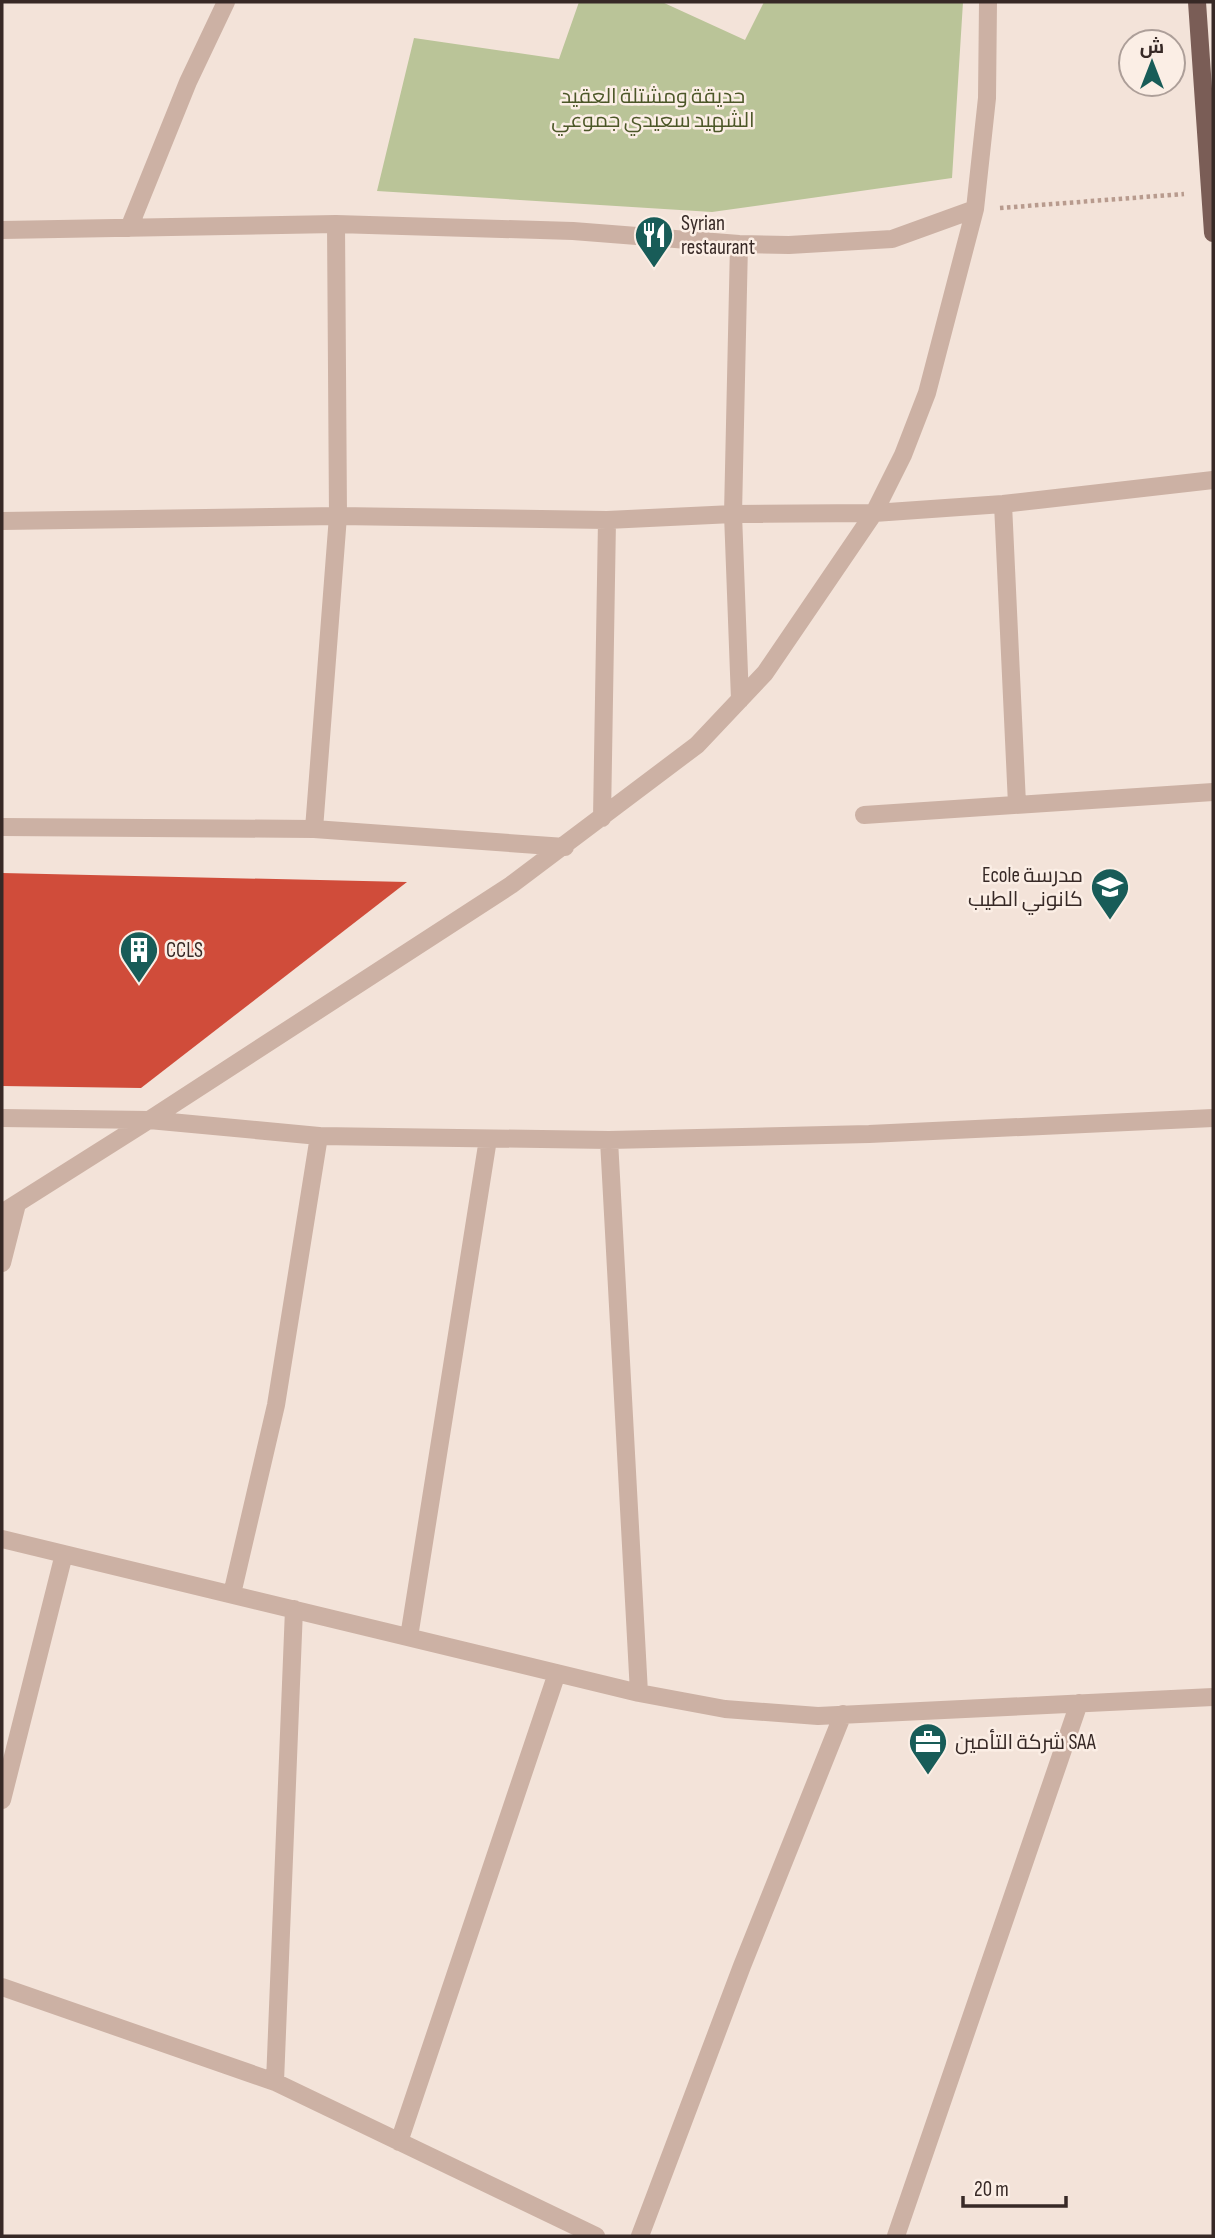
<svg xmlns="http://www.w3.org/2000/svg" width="1215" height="2238" font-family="'Sofia Sans Condensed',Cairo,sans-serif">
<rect width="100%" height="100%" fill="#f3e3d9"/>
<path fill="#bac498" d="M579,2H662L745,40L764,2H963L952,178L712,212L377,191L414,38L559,59Z"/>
<path fill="#d04c3a" d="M2,873L407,882L141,1088L2,1086Z"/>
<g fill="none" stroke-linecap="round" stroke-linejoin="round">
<path stroke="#b89b8e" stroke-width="4.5" stroke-dasharray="3.5 3.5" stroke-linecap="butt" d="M1000,208L1184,194"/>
<path stroke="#ccb1a4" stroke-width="18" d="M129,228L188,82L226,2
M2,230L336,224L573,231L739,244L789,245L892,239L975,209
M739,244L733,514L740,700
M1003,504L1017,804
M2,521L338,516L607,520L733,514L874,513L1003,504L1213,480
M864,815L1213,792
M602,818L607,520
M2,827L314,829L565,847
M314,829L338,516L336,224
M2,1118L149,1120L319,1136L609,1140L869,1134L1213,1118
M609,1140L639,1693
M2,1213L149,1120L511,885L697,745L765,673L874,513L903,455L927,393L975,209L987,98L988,2
M2,1263L17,1204
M2,1539L639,1693L725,1709L818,1716L1213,1697
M232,1594L276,1405L319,1136
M409,1637L488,1139
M2,1800L64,1554
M2,1987L275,2082L596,2236
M275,2082L294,1609
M399,2142L557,1673
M640,2236L742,1966L843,1714
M896,2236L1079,1703"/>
<path stroke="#7a5d56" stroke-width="18" d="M1197,2L1213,233"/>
</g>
<defs>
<g id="restaurant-pin" transform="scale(2.0125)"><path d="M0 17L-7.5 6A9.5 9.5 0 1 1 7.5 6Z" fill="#185c58" stroke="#fbeee5"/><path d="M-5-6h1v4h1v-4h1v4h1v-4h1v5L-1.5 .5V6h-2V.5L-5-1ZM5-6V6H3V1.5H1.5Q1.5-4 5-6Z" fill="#fff"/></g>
<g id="school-pin" transform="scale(2.0125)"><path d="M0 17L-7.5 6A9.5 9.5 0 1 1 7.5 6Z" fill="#185c58" stroke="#fbeee5"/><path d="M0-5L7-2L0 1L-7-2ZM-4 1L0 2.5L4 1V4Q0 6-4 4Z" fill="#fff"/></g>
<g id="building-pin" transform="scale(2.0125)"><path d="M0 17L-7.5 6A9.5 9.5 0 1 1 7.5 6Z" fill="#185c58" stroke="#fbeee5"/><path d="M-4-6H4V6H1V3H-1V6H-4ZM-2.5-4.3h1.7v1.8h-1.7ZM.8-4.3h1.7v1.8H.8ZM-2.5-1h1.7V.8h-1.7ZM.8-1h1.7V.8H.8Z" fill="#fff"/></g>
<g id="office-pin" transform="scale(2.0125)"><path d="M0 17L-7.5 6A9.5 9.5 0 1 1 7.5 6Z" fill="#185c58" stroke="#fbeee5"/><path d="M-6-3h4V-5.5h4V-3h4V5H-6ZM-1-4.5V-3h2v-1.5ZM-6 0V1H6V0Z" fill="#fff"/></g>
</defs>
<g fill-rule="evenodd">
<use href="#restaurant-pin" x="654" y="235"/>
<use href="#school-pin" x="1110" y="887"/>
<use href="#building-pin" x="139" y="950"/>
<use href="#office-pin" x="928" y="1742"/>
</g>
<g text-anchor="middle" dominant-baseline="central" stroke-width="5" stroke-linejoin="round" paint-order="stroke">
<g font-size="21" fill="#4c5728" stroke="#fbeee5">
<text x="653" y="96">حديقة ومشتلة العقيد<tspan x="653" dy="24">الشهيد سعيدي جموعي</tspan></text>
</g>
<g font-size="21" fill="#372926" stroke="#fbeee5" text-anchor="start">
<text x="681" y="223">Syrian<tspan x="681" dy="24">restaurant</tspan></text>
<text x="1083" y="875" text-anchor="end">Ecole مدرسة<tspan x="1083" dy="24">كانوني الطيب</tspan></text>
<text x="166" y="950">CCLS</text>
<text x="955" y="1742">شركة التأمين SAA</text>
</g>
</g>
<rect width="1215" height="2238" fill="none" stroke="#372926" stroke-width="7"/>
<g transform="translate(1152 63)"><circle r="33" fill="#fbeee5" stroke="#ad9f99" stroke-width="2"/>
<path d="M0-5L12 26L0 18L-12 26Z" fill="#185c58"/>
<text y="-10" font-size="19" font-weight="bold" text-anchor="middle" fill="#372926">ش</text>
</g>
<path d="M963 2196v10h103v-10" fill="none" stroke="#372926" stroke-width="3.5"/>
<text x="974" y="2196" font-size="21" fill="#372926" stroke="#fbeee5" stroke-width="5" paint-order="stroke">20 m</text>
</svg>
